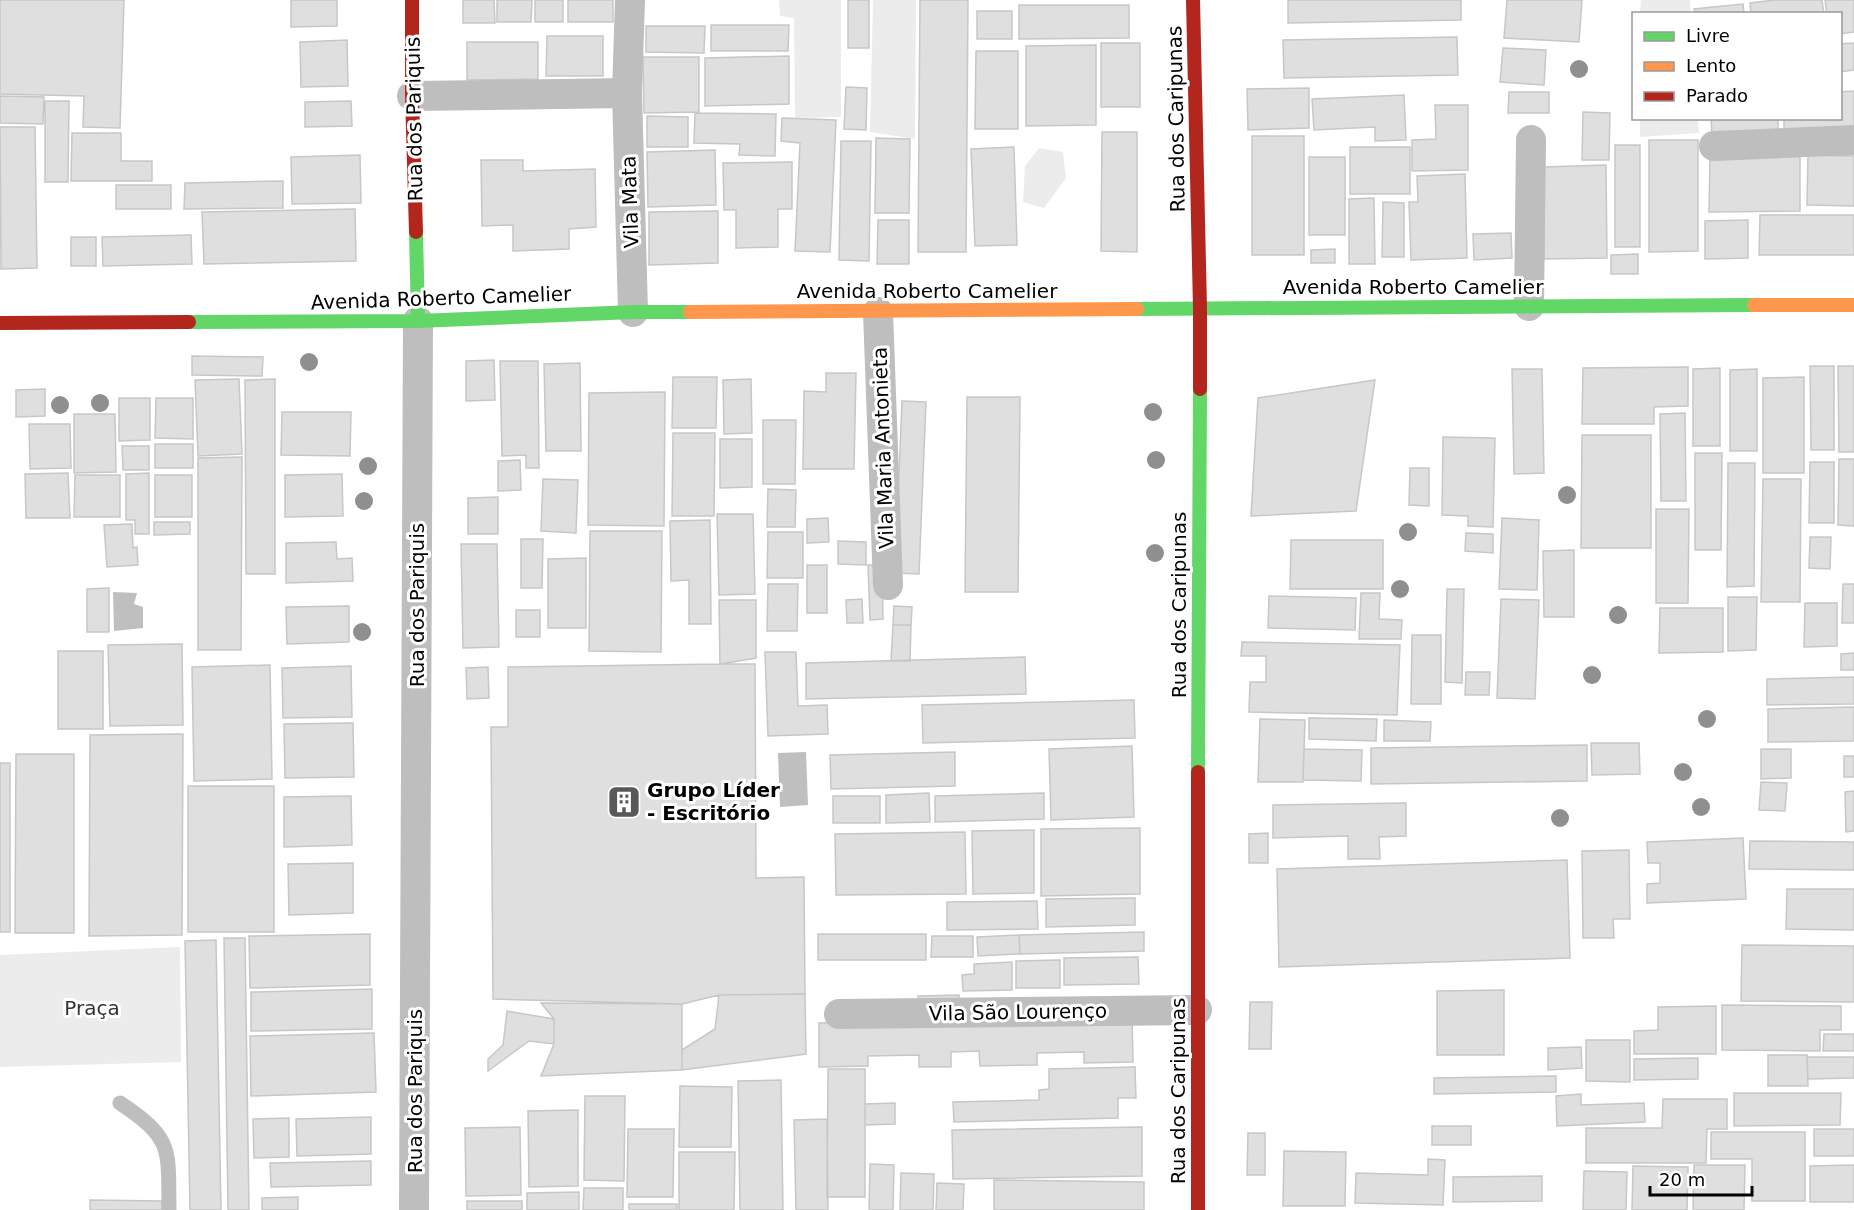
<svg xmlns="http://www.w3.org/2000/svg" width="1854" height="1210" font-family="'DejaVu Sans',sans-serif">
<rect width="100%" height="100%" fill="#fff"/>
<path fill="#ececec" d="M779,0H841V117L795,118L794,18L780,16Z
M873,0H916L915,139L870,132Z
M1641,0H1690L1691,13H1640Z
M1640,119H1698L1699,133L1640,137Z
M1039,148L1063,152L1066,178L1044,208L1023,202L1025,166Z
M180,947L181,1062L0,1067V955Z"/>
<path fill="#bfbfbf" d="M113,592L137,593L134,604L143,607V628L114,631Z
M806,752L808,805L780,807L778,753Z"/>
<path fill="#dfdfdf" stroke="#c7c7c7" stroke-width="1.5" d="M0,0H124L120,128L83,127L84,96L0,94Z
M291,0H337V26L291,27Z
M463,0H494L495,23H463Z
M497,0H532L531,22H497Z
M535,0H563V22H535Z
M568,0H613V22H568Z
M848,0H869V48H848Z
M920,0H968L966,252H918Z
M1288,0H1461V20L1288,23Z
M1507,0H1582L1579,42L1504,38Z
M1775,0H1822L1824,14H1751L1750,3Z
M1825,0H1854V32L1840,34V14H1827Z
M1743,4L1744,14H1695L1694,9Z
M1019,5H1129V38L1019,39Z
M977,11H1012V39H977Z
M711,25H789L788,51H711Z
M646,26H705L704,53L646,52Z
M547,36H603V76H546Z
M1457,37L1458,75L1284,78L1283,40Z
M347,40L348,86L301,87L300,42Z
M467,42H538V79L467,80Z
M1101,43H1140V107H1101Z
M1854,43V70L1840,72V44Z
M1096,45V125L1026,126V46Z
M1503,48L1546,50L1544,85L1500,82Z
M976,51H1018V129H975Z
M789,56V104L705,106V58Z
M643,57H699V112L644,113Z
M846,87L867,88L866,130L844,129Z
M1309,88V128L1248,130L1247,89Z
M1854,91V129L1784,131V118H1840V92Z
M1509,92H1549V113H1508Z
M1404,95L1406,140L1375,141V127L1314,130L1312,99Z
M0,96L44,97L43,124L0,123Z
M45,101H69L68,182H45Z
M351,101L352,126L305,127V102Z
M1435,105H1468V170L1412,171V140L1436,139Z
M1583,112L1610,113L1609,160H1582Z
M695,113L776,114L775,156L739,155L740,144L694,143Z
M647,116L688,117V147H647Z
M782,118L836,120L830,252L795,251L800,143L781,141Z
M1711,118H1778V130L1712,134Z
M0,127H35L37,268L1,269Z
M1102,132H1137V252L1101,251Z
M72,133H121V161H152V181H71Z
M1252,136H1304V255H1252Z
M876,138L910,139L909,213H875Z
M1649,140H1698V251L1649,252Z
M841,141H871L869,261L839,260Z
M1615,145H1640V247H1615Z
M1014,147L1017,245L975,246L971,149Z
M1350,147H1410V194H1350Z
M715,150L716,205L648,207L647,152Z
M360,155L361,203L292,204L291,157Z
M1808,155L1854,156V206L1807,205Z
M1800,156V211L1709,212L1710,157Z
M1309,157H1345V235H1309Z
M481,160H523V171L595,169L596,227L569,229V249L513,251V225L482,226Z
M792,162V209H778V247L736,248V210H724L723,163Z
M1606,165L1607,258L1544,259L1543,167Z
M1465,174L1467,258L1411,260L1409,202H1418L1417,176Z
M283,181V208L184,209L185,183Z
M116,185H171V209H116Z
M1374,198L1375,264H1349V199Z
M1383,202L1404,203V257H1382Z
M355,209L356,261L204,264L202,212Z
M718,211V263L649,265V212Z
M1760,215H1854V255H1759Z
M878,220H909V264H877Z
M1748,220V258L1705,259V221Z
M1511,233L1512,258L1474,260L1473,234Z
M191,235L192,264L103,266L102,237Z
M71,237H96V266H71Z
M1335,249V263H1311V250Z
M1638,254V274H1611V255Z
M192,356L263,357L262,376L192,375Z
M494,360L495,400L466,401V361Z
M500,361H538L539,468H526V455L502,456Z
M580,363L581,451H546L544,364Z
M1810,366H1834V450H1811Z
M1838,366H1854V452H1839Z
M1688,367V406L1654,407V424H1582L1583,368Z
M1720,368V446H1693V369Z
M1512,369H1542L1544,473L1514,474Z
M1757,369V451H1730V370Z
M826,373H856L854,469H803L804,391L826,392Z
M673,377H717L716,428H672Z
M1804,377V473H1763V378Z
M239,379L242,454L198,456L195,380Z
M275,379V574H246L245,380Z
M751,379L752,433L724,434L723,380Z
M1375,380L1356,511L1251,516L1258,398Z
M45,389V416L16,417V390Z
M665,392L664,526L588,525L589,393Z
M967,397H1020L1018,592H965Z
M119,398H150V440L119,441Z
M156,398H193V439L155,438Z
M902,401L926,402L919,574L895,573Z
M282,412H351L350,456L281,455Z
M1685,413L1686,501H1661L1660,414Z
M74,414H115L116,472L74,473Z
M763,420H796L795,484H763Z
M29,424H70L71,468L30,469Z
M673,433H715L714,516H672Z
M1582,435H1651V548H1581Z
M1443,437L1495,438L1493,527L1468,526V516L1442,515Z
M720,439H752V487L720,488Z
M155,444H193V468H155Z
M122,446H149V470H123Z
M1695,453H1722L1721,550H1695Z
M242,457L241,650H198V458Z
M1839,459H1854V526L1838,525Z
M520,460L521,490L498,491V461Z
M1810,462H1834V523H1809Z
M1728,463H1755L1754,586L1727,587Z
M1410,468H1429V506L1409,505Z
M68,473L70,518H26L25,474Z
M149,473V534H135V520H126V474Z
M342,474L343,516L285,517V475Z
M75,475H120V517H74Z
M155,475H192V517H155Z
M543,479L578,480L576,533L541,531Z
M1763,479H1801L1800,602H1761Z
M768,489L796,490L795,527H767Z
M498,497V534H468V498Z
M1656,509H1689L1688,603H1656Z
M717,514H753L755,594L719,595Z
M828,518L829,542L807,543V519Z
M1502,518L1539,520L1537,590L1499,589Z
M710,520L711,624H689V580L671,581L670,521Z
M154,522H190V534L154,535Z
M132,524L133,548L137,547L138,565L107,567L104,525Z
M590,531H662L661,652L589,651Z
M768,532H803V578H767Z
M1466,533L1493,534V553L1465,551Z
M1810,537H1831L1830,569L1809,568Z
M521,539H543L542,588H521Z
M1291,540H1383V589H1290Z
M838,541L866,542V565L838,564Z
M336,542L337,559L352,558L353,581L286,583V543Z
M461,544H497L499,647L463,648Z
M1574,550V617H1544L1543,551Z
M586,558V628H548V559Z
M807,565H827V613H807Z
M868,565H882L883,619L870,620Z
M768,584H798L797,631H767Z
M1843,584H1854V623H1842Z
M109,588V632H87V589Z
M1447,589H1464L1462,683L1445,682Z
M1361,593H1380L1379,619L1402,620L1401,639H1359Z
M1269,596L1356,598L1355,630L1268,628Z
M1728,597H1757L1756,650L1728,651Z
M862,599L863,623H847L846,600Z
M1501,599L1539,600L1535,699L1497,698Z
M719,600H756V658L720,664Z
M1805,603H1837V646L1804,647Z
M349,606V642L287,644L286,607Z
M894,606L912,607L911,625H893Z
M1660,608H1723V652L1659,653Z
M516,610H540V637H516Z
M893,625H911L910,661H891Z
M1412,635H1441V704H1411Z
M1242,642L1400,645L1397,715L1249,712L1250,682H1266V656H1241Z
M182,644L183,725L110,726L108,645Z
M58,651H103V729H58Z
M765,652H796L798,706L827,705L828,734L768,736Z
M1854,653V670H1841V654Z
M1025,657L1026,694L806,699V663Z
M720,664H755L756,878L804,877L805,994L719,995L682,1004L493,999L491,727H508V667Z
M270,665L272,779L194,781L192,667Z
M351,666L352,717L283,718L282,668Z
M488,667L489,698L467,699L466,668Z
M1466,672H1490L1489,695H1465Z
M1854,677V704L1767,705V679Z
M1134,700L1135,738L923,743L922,705Z
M1854,707V741L1768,742V709Z
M1309,718L1377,719L1376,741L1309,739Z
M1260,719L1305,720L1303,782H1258Z
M1384,720L1431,722L1430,741H1384Z
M353,723L354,777L285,778L284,724Z
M183,734L182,935L89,936L90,735Z
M1591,743H1639L1640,774L1592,775Z
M1587,745V781L1371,784V748Z
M1132,746L1134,817L1051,820L1049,749Z
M1304,749L1362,750L1361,781L1303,780Z
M1761,749H1791V778L1761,779Z
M955,752V786L831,789L830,755Z
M16,754H74V933H15Z
M1844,756H1854V777H1844Z
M0,763H10V932H0Z
M1761,782L1787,783L1785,811L1759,810Z
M188,786H274V932H188Z
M1854,791V831L1846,832L1845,792Z
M929,793L930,822L886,823V795Z
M1044,793V819L935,822V796Z
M351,796L352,845L284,847V797Z
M833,796H880V823H833Z
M1406,803V836L1379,837L1380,859H1348V836L1273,838V805Z
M1140,828V894L1041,896V829Z
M1034,830V893L973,894L972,831Z
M965,832L966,894L836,895L835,834Z
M1268,833V863H1249V834Z
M1743,838L1746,899L1647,903V884L1660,883V863H1648L1647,842Z
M1750,841L1854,842V870L1749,869Z
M1629,850L1630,919H1613L1614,938H1583L1582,851Z
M1567,860L1570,958L1279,967L1277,869Z
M353,863V913L289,915L288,864Z
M1787,889H1854V930L1786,929Z
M1135,898V925L1046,927V899Z
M1037,901L1038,929L947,930V902Z
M1144,932V951L1020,954L1019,935Z
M370,934V985L250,988L249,936Z
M818,934H926V960H818Z
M1019,935L1020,954L978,956L977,937Z
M932,936H973V957H931Z
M224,938H245L249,1210H228Z
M216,940L221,1210H190L185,941Z
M1742,945L1854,946V1002L1741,1001Z
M1138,957L1139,984L1064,985V958Z
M1060,960V988H1016V961Z
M1012,962V990L963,991L962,975L974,974V964Z
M372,989V1029L251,1031V992Z
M1504,990V1055H1437V991Z
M805,994L806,1054L682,1070V1050L715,1029L719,995Z
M959,995V1009H918V996Z
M1250,1002H1272L1271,1049H1249Z
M541,1003L682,1004V1070L541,1076L554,1044V1019Z
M1722,1005L1841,1006V1030H1820V1051L1722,1050Z
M1716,1006V1054H1634V1031L1658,1030V1007Z
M507,1011L554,1019V1044L529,1041L488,1071V1059L503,1045Z
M1132,1016L1133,1062L1084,1063V1052L1037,1053V1065L980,1066L979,1051L951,1052V1067H919V1055L868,1056V1066L819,1067V1023Z
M374,1033L376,1092L251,1096L250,1036Z
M1824,1034H1854V1051H1823Z
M1586,1040H1630V1082L1586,1081Z
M1581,1047L1582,1068L1548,1070V1048Z
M1768,1055H1807L1808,1086H1768Z
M1807,1057H1854V1078L1808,1079Z
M1698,1058V1079L1634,1080V1059Z
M1135,1067L1136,1098H1118V1118L954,1122L953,1102L1039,1100V1090L1049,1089V1069Z
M828,1069H865V1197H827Z
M1556,1076V1092L1434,1094V1078Z
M781,1080L783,1210H740L738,1081Z
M680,1086L732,1087L731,1147H679Z
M1734,1093H1841L1840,1125L1734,1126Z
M1581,1094V1105L1644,1103L1645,1122L1557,1126L1556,1096Z
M585,1096H625L624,1181L584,1180Z
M1663,1099H1727V1129H1707L1706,1163H1586V1128H1662Z
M895,1103V1124L865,1125V1104Z
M578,1110V1186L529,1187L528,1111Z
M371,1117V1154L297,1156L296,1119Z
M289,1118V1157L254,1158L253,1119Z
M827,1119L828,1210H796L794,1120Z
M1432,1126H1471V1145H1432Z
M520,1127L521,1195L466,1196L465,1128Z
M1142,1127V1176L953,1179L952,1130Z
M628,1129H674L673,1197H627Z
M1814,1129H1854V1156H1814Z
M1711,1132H1805V1201H1752V1159H1711Z
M1248,1133H1265V1175H1247Z
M1284,1151L1346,1152L1345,1206H1283Z
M679,1152H735L734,1210H679Z
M1428,1159L1445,1160L1443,1205L1355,1203L1356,1173L1428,1175Z
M371,1161V1185L271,1187L270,1163Z
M870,1164L894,1165L893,1210H869Z
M1694,1165H1745L1744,1210H1693Z
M1854,1165V1202H1810V1166Z
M1633,1166L1688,1167L1687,1210H1632Z
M1584,1171L1627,1172L1626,1210H1583Z
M901,1173L934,1174L933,1210H900Z
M1542,1176V1201L1453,1202V1177Z
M994,1180L1144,1182V1210H994Z
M937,1183L964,1184L963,1210H936Z
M584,1188H623V1210H583Z
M579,1192V1210H527V1193Z
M298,1197V1210H262V1198Z
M90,1200L162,1201V1210H90Z
M467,1201H522V1210H467Z
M629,1204H677V1210H629Z"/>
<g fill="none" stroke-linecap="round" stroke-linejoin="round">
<path stroke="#bebebe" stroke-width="15" d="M120,1103C174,1139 168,1149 169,1210"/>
<path stroke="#bebebe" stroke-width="30" d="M630,0L627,93L633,312
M412,96L627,93
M1714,146L1854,140
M1529,306L1531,140
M878,312L888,585
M839,1014L1197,1010
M414,1210L418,321"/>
<path stroke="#63d668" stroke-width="14" d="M416,232L418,321
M1137,309L1754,305
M189,322L418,321L633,312H690
M1198,772L1200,389"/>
<path stroke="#ff974d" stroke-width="14" d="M1754,305H1854
M690,312L1137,309"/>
<path stroke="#b3261e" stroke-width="14" d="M412,0V96L416,232
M1193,0L1200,308V389
M0,323L189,322
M1198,1210V772"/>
</g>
<g fill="#8f8f8f">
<circle cx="1579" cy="69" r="9"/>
<circle cx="309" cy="362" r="9"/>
<circle cx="100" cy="403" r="9"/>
<circle cx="60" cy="405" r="9"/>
<circle cx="1153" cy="412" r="9"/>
<circle cx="1156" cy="460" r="9"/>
<circle cx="368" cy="466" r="9"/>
<circle cx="1567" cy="495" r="9"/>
<circle cx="364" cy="501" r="9"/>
<circle cx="1408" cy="532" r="9"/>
<circle cx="1155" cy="553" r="9"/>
<circle cx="1400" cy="589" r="9"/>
<circle cx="1618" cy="615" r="9"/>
<circle cx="362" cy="632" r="9"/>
<circle cx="1592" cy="675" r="9"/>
<circle cx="1707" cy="719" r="9"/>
<circle cx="1683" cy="772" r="9"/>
<circle cx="1701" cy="807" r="9"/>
<circle cx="1560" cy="818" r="9"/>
</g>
<defs>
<g id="building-square" transform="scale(1.725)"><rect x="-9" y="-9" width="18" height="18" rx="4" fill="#595959" stroke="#fff"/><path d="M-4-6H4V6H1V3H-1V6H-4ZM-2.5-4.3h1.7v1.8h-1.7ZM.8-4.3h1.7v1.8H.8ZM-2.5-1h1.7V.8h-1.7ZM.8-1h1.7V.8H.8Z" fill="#fff"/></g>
</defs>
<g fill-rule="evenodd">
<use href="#building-square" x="624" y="802"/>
</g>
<g text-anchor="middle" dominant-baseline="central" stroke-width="6" stroke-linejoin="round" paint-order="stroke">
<g font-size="20" fill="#000" stroke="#fff">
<text transform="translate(414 119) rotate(-91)">Rua dos Pariquis</text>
<text transform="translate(1176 119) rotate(-91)">Rua dos Caripunas</text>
<text transform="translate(630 202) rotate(-92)">Vila Mata</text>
<text x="1413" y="287">Avenida Roberto Camelier</text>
<text x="927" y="291">Avenida Roberto Camelier</text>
<text transform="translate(441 298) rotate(-2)">Avenida Roberto Camelier</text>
<text transform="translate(883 448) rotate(-92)">Vila Maria Antonieta</text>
<text transform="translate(417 605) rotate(-90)">Rua dos Pariquis</text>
<text transform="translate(1179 605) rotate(-90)">Rua dos Caripunas</text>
<text transform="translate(1018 1012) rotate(-1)">Vila São Lourenço</text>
<text transform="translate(415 1091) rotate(-90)">Rua dos Pariquis</text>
<text transform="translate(1178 1091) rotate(-90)">Rua dos Caripunas</text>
</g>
<g font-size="20" font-weight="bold" fill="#000" stroke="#fff" text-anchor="start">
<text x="647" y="790">Grupo Líder<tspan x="647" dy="23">- Escritório</tspan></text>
</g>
<g font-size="20" fill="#333" stroke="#fff">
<text x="92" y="1008">Praça</text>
</g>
</g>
<rect x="1632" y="12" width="210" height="108" fill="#ffffff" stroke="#999999" stroke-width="1.5"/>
<rect x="1644" y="32" width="30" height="9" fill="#63d668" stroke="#999999" stroke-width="1.5"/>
<text x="1686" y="42" font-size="18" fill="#000000">Livre</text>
<rect x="1644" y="62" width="30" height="9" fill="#ff974d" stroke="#999999" stroke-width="1.5"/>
<text x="1686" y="72" font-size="18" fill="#000000">Lento</text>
<rect x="1644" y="92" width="30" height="9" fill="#b3261e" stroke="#999999" stroke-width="1.5"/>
<text x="1686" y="102" font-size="18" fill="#000000">Parado</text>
<path d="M1650 1186v9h102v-9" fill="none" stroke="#000000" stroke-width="3"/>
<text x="1659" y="1186" font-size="18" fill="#000000" stroke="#ffffff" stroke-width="4.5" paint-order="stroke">20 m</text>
</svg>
